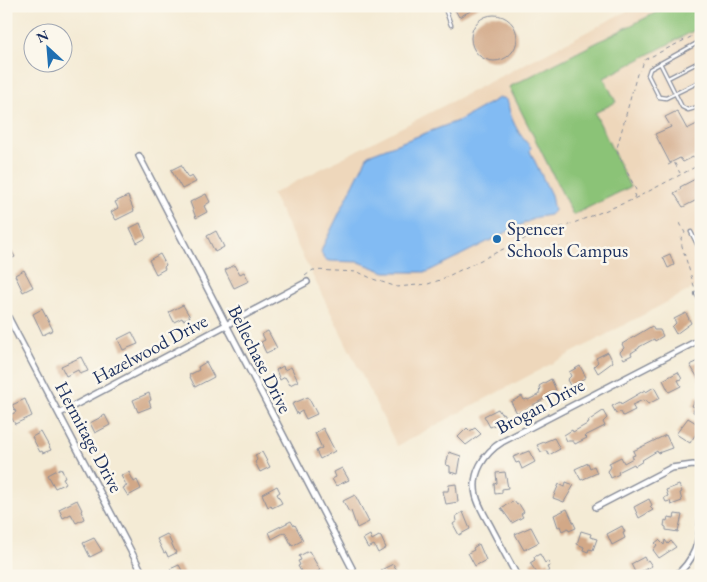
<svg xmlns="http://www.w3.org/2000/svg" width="707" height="582" font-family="'EB Garamond',serif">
<rect width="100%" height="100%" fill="#fbf7ec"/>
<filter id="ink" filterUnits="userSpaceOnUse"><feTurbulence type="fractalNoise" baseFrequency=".02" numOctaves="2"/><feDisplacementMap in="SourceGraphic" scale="10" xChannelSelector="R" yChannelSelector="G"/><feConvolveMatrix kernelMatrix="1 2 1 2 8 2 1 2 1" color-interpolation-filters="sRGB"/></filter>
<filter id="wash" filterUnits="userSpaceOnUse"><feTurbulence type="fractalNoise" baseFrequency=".0096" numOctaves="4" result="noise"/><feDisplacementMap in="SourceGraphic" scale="20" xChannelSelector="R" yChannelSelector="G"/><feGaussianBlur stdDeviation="1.12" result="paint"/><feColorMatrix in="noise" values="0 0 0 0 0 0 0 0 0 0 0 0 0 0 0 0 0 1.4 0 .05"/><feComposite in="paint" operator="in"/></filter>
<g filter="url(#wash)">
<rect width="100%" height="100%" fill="#f4ebd5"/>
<path fill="#eed7bb" d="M637,6H701V284L397,446L272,194Z"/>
<path fill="#8bc377" stroke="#53796a" d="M669,6H701V27L604,78L616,102L595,113L630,187L573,215L509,87Z"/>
<path fill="#82bbf3" stroke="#4e75a8" d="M499,98H504L508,102C509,117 519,136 531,147L530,151L551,195L554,211L550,215L537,217L427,272H385L359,262L329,261L324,259L321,252L323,246L368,155L460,120Z"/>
<g id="blocks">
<path fill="#d2a887" d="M453,6H480L459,17Z
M471 38a23 23 0 1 1 46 0a23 23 0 1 1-46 0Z
M677,111L687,129L701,122V153L683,162L680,158L670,163L655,134L671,127L665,117Z
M181,165L188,178L192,176L196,182L182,189L171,170Z
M701,176V198L683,207L674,193L681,189L680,187Z
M206,194L210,202L204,206L207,212L196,218L190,202Z
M128,196L134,211L116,220L111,212L118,208L115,202Z
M140,223L146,238L137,243L130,228Z
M216,231L224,247L215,252L207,236Z
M6,241L15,257L6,261Z
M160,254L166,265L164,267L165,269L156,274L149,260Z
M670,254L674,265L668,268L663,257Z
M235,265L240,274L244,272L249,281L234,288L225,270Z
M24,270L33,287L23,292L15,275Z
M183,305L190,317L183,320L182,318L174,322L169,312Z
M42,309L53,330L43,335L33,314Z
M686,313L691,323L676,334L672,327L676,323L674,319Z
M652,326L654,330H660L663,336L655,341L654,339L639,347V348L631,353L632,355L624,359L620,352L624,348L622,344Z
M268,331L277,348L266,353L261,342L265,340L262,334Z
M132,332L138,344L123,350L118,339Z
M608,352L613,362L598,373L594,366L598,362L596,358Z
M81,357L88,371L80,374L78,370L66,376L61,366Z
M701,360V383L690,365Z
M206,362L214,377L195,387L189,375L199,370L198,367Z
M283,366L284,370L291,367L298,381L290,385L285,377L280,380L276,370Z
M580,366L586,377L571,387L567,380L571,376L569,372Z
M678,372L682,379L678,380L681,386L669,392L663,380Z
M551,379L556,390L548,394L549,396L533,405L534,406L517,413L511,402L522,396L524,400L527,399L528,400L538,395L540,392L539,391L541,389L539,386Z
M654,387L660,398L648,404L646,400L644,402L643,400L632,405L635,410L623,416L621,412L616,413L612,406L620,402L621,404L645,390L646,392Z
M149,393L151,400L149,401L151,407L138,412L133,400Z
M697,396L701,398V415L693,412L695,407L692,406Z
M308,397L317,414L306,419L302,411L297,414L292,404Z
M25,399L32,416L15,424L10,415L16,412L12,405Z
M498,409L501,414L503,413L507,420L490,427L484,416Z
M603,411L607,418L603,422L605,426L585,436L587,438L575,444L573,441H567L564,435L572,430L573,432L589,423L588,421Z
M105,415L110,425L95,433L90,423Z
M688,418L701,426L690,443L676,434Z
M323,428L335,451L320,459L316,451L322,448L315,433Z
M467,428L470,431L475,428L481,434L466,445L458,437Z
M41,432L51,450L43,453L42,451L40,452L32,437Z
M666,435L672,448L658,453L657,451L642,460L643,461L635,466L634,464L618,472L619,474L611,478L608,471L611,467L609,463L621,457L624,463L633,458L632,456L635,455L633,451Z
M554,438L560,449L549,455L547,451L541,452L537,445Z
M529,451L535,462L522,469L519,462L516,463L513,457Z
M262,452L270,467L260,472L255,462L257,460L255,455Z
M449,452L461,456L458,474L450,472V466L446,465Z
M588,463L590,468L594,466L597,473L581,480L575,469Z
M61,468L65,477L63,478L66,483L55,488L48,475Z
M342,468L349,480L336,486L332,479L336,477L334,472Z
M129,472L134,482L137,480L141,489L128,496L123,488L127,486L121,476Z
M505,472L508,488L502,489V493L495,494L494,484L497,483L496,473Z
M566,482L574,485L564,502L553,498L559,484L565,487Z
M456,484L458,502L446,504L443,491H448L449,485Z
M679,485L682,492L680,493L682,501L671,505L670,501L666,502L664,498L668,496L666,490Z
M277,486L280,492L277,494L282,503L272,508L271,505L268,507L262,494Z
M355,495L369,522L357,528L351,511L349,512L343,501Z
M649,499L652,505L650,507L653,510L639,518L634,507Z
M77,500L82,510L81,511L84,519L76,523L71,514L63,518L59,509Z
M514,501L517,505L519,504L524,512L521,514L523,517L512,523L501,508Z
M567,509L576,528L569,531L568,528L562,531L560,526L558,527L554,515Z
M463,512L470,529L459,535L453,524L457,521L456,516Z
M675,514L682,515L678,532L666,530V527L664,526L665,520L667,521L668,517L674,518Z
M291,521L294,526L295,525L303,540L292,546L285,532L272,539L269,532Z
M622,526L625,532L623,533L625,538L612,545L607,534Z
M531,527L539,542L524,550L515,534Z
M581,531L591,534L590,537L597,539L593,550L589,549L588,552L583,550L584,547L577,544Z
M167,534L176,553L168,557L166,552L164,553L157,539Z
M370,535L372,540L379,536L381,537L386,548L378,553L374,545L368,548L363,539Z
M94,538L102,551L90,557L83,543Z
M659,540L664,545L665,540L668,544L671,541L676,547L659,558L653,550L657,545L655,543Z
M479,544L486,560L475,566L468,553L474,550L473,548Z
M309,551L320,570L310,576H306L304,572L302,573L298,566L300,565L298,561L301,560L299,556Z
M540,554L545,563L548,561L550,566L547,567L549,571L539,576L530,563L535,560L534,557Z
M644,557L646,561L648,560L652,566L636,574L631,564Z
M393,564L397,570L393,572L394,576H384L381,570Z
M179,565L185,576H174L170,569Z"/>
</g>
</g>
<g filter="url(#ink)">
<use href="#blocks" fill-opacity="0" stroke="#888d9a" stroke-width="1"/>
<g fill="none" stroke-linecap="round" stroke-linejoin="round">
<g stroke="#888d9a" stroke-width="5">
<path id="lane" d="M444,6L451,25
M701,41L650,69L648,75L659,97L666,98L701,81
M660,63L682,107L688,110L701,106
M668,78L701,61
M691,232L701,252"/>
</g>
<g stroke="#888d9a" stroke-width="8">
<path id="street" d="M139,156L356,576
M698,294L701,299
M6,313L144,576
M60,413L307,282
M596,507L671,468L693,465L701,466
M517,576C509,561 501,546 493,531C487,519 479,508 476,495C471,474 484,453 502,442L701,339
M675,576C694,561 700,542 701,518"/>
</g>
<path stroke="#888d9a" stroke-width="1" stroke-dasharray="4 4" stroke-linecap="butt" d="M642,67L644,60L701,32
M668,165L674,162L680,173
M634,198L636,190L618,154L617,148L637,74L640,70
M680,223L685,233L681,238L682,246L695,289
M305,276L313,270L358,272L373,279L397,287L428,284L440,280L532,235L566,226L632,200L701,164"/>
<use href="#lane" stroke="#fff" stroke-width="2.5"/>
<use href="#street" stroke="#fff" stroke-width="5"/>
</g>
</g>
<circle fill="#1f6fb2" stroke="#fbf7ec" stroke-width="2" cx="497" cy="239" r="5"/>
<g text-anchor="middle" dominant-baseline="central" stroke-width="5" stroke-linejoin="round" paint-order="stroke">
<g font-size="19" fill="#1b2f5e" stroke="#fbf7ec" text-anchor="start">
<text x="507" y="228">Spencer<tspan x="507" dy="22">Schools Campus</tspan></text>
</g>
<g font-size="19" fill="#1b2f5e" stroke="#fbf7ec">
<text transform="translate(150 349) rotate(-28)">Hazelwood Drive</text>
<text transform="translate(260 359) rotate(63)">Bellechase Drive</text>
<text transform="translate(540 406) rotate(-28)">Brogan Drive</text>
<text transform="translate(89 437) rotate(62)">Hermitage Drive</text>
</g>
</g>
<rect width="707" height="582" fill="none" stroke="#fbf7ec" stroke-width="25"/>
<g transform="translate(48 48) rotate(334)"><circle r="24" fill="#fbf7ec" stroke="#a1a7b3"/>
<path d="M0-4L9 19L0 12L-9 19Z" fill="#1f6fb2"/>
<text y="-8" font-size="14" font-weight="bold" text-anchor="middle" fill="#1b2f5e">N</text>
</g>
</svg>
